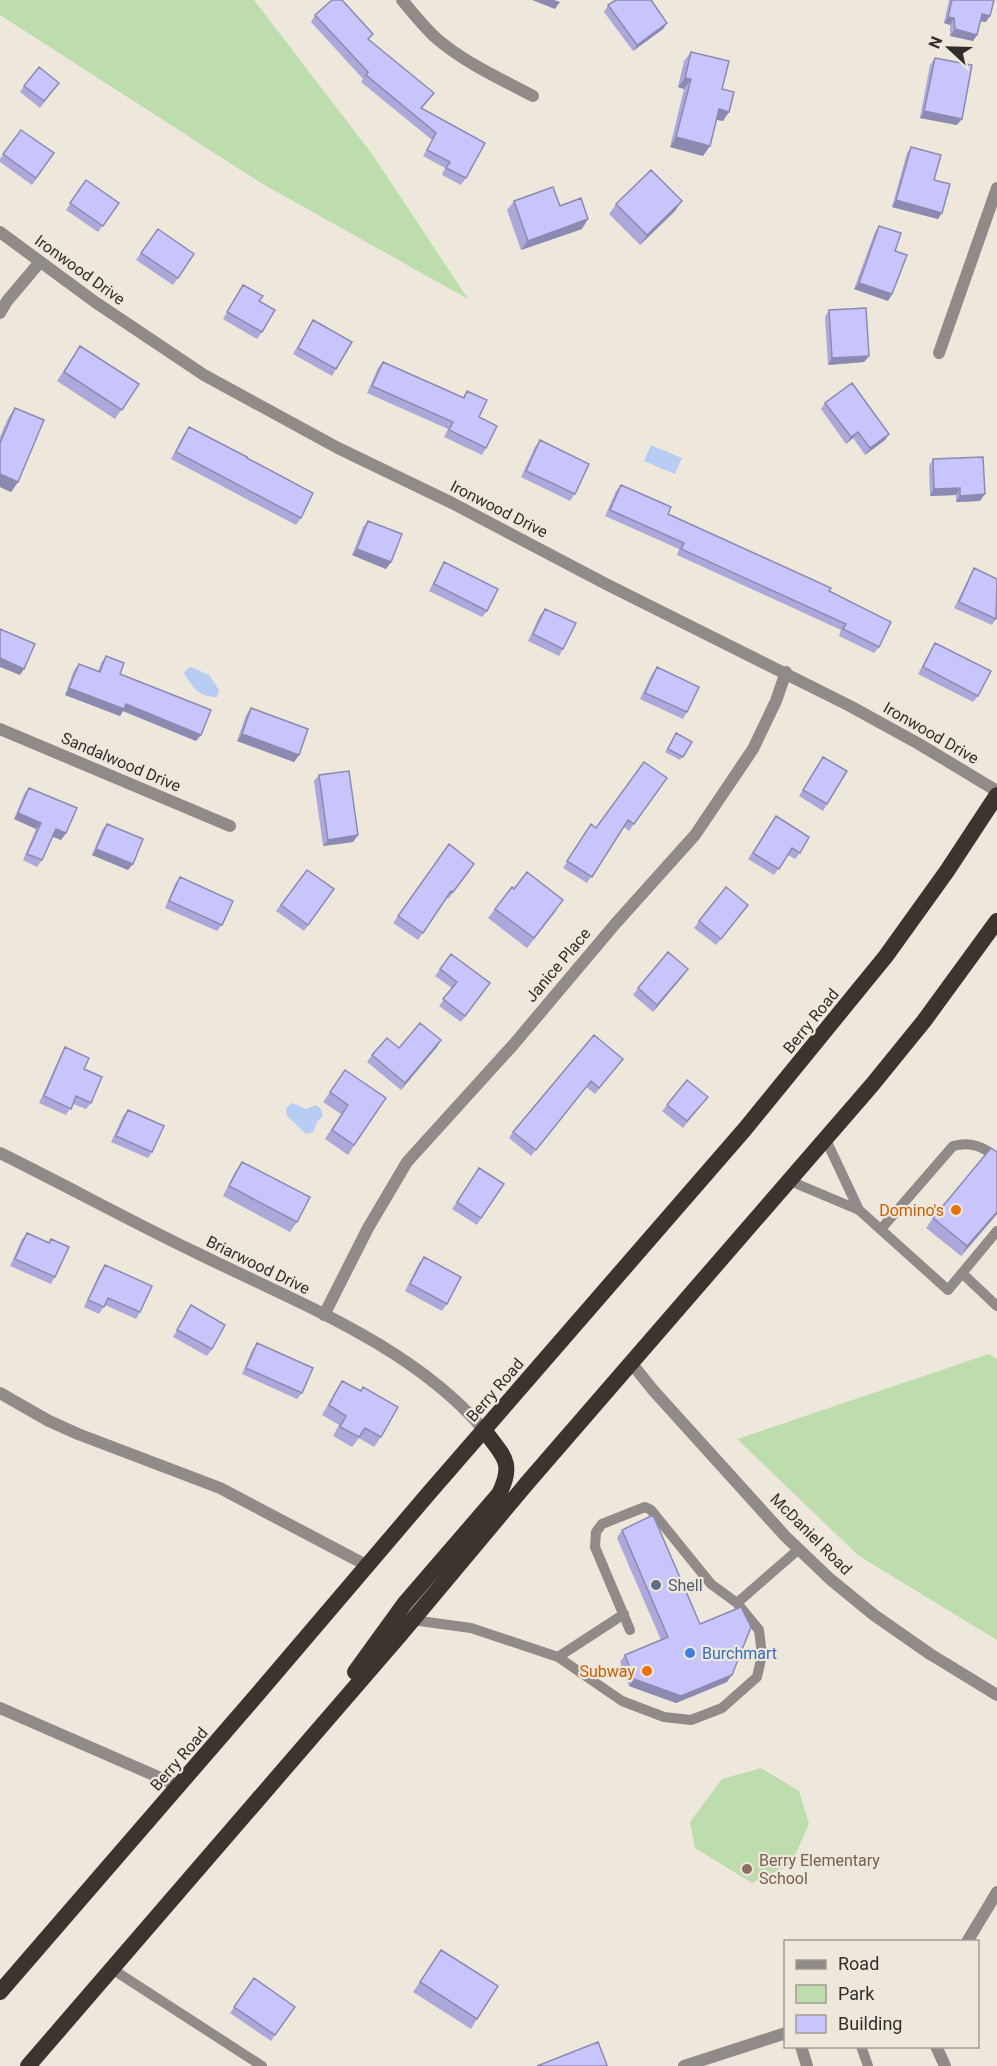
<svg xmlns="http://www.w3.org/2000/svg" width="997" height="2066" font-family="Roboto,sans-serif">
<rect width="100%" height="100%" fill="#eee7db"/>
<path fill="#bddeac" d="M0,0H254L372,154L468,299L261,183L0,15Z
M989,1354L997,1359V1640L859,1556L737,1439Z
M761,1768L799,1791L809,1824L791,1864L752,1883L695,1848L690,1822L722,1779Z"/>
<path fill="#b7cdf3" d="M651,445L682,458L675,474L644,461Z
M191,667L209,675L219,690L217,697C199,697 193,688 184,673L187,669Z
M292,1103L306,1109L316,1105L321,1109L323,1116L317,1122L313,1132L306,1134L287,1116L286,1108Z"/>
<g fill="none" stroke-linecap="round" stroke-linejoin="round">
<path stroke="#908a88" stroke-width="10" d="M790,1181L859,1210L826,1140
M859,1210L948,1290L997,1231
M881,1229L953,1146C971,1141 984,1147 997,1158
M962,1273L997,1306
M412,1620L471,1628L558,1657L624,1614
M630,1630L595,1547L596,1532L602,1524L645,1507L651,1510L711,1584L737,1603L799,1549
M558,1657L622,1701L664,1717L691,1720L722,1708L757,1677L762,1655L759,1630L737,1603
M112,1969L262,2066
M861,2046L868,2066"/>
<path stroke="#908a88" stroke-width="12" d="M402,0C413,13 424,27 436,38C465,63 499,78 533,96
M0,232L95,302L204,375L338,448L452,503L606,584L850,706L919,744L997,791
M0,313L7,301L40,262
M939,353L997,188
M0,729L230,826
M0,1153C67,1186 132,1222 199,1254C298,1303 411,1345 484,1430
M324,1315L368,1228L407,1162L514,1044L616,923L695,835L753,749L776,701L786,672
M632,1364L653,1390L785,1536L830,1579L874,1615L930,1654L997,1695
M0,1393L49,1421L78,1434L220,1488L368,1566
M0,1708L179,1786
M967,1942L997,1892
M801,2046L807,2066
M936,2046L945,2066
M684,2066L786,2033"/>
<path stroke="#3d3430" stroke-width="16" d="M355,1672L405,1603L499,1494C515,1462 503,1456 484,1430
M0,1992L256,1696L429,1493L745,1129L886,956L947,871L997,795
M28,2066L400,1635L528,1482L872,1085L924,1021L997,921"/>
</g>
<path fill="#aca9da" d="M949,0H994L986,22L980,21L977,35L973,41L950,36V25L944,23Z
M608,5L667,23L663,29L633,51L604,12Z
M315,15L369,40L429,100L422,108L466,178L461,185L442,175L445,168L423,156L432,140L361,82L363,79L311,22Z
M691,52L722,89L723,121L717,120L703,156L670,147L684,89L678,87L684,61Z
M935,58L957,125L920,118L930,65Z
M59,83L40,108L20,92L24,86Z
M21,130L54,153L32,185L0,162V159Z
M911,147L934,180L938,219L892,207L907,153Z
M86,180L119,203L98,232L66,210Z
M514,201L560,206L582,229L521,250L507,210Z
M616,204L675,211L640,245L609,214Z
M879,226L895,251L892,294L888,301L854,289L875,232Z
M158,229L178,278L173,285L136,260Z
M243,285L259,301L262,332L257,339L223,319Z
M829,310L869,356L864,362L828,365L825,317Z
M313,320L336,369L332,376L293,354Z
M73,356L139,384L115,419L57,381Z
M383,362L463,397L467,391L479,417L486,448L482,455L444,437L448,429L367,393L378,368Z
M825,403L889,434L885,440L865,455L853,438L846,444L821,409Z
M15,408L18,482L11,492L0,487V437L8,418Z
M189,427L247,458L301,518L296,525L171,459L184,434Z
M540,440L575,494L570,501L521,477L535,447Z
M933,459L980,501L956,502V495L930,496L929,466Z
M621,485L668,514L829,591L879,647L874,653L839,636L841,630L677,555L679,549L605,516L616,491Z
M368,521L391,562L386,569L352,555L363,527Z
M444,562L487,611L482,617L429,591L440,569Z
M974,568L997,617L992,625L954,608L970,575Z
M545,609L563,649L559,656L528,641L540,615Z
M935,643L978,696L973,702L918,674L931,649Z
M106,656L120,674L196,741L123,711L120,716L65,695L74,670L79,664L98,671L101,663Z
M657,667L687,712L683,719L640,699L652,674Z
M251,708L299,755L294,762L237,741L246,715Z
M674,736L692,742L680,760L665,752Z
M823,757L827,804L823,811L799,796Z
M319,775L358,835L353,842L323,846L314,781Z
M667,778L629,831L624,827L587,883L563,868L586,831L596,828Z
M29,788L66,833L61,840L52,836L42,860L37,867L23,860L36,829L14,819L24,794Z
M771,823L800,853L795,859L788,855L774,875L748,859Z
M107,824L128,870L92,855L102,830Z
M449,844L470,871L448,899L447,898L418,940L393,923Z
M307,870L334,889L304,931L276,911Z
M180,877L222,925L217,931L165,908L175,884Z
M514,889L557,910L527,948L488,918L495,909Z
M743,912L716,945L694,928L699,921Z
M451,954L490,983L461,1022L439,1006L452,988L435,976Z
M688,969L653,1012L633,995L638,988Z
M441,1040L401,1090L367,1062L372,1055L399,1048Z
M65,1047L84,1069L91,1103L86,1109L73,1104L66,1115L39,1103L61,1054Z
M623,1059L595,1094L586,1087L531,1156L509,1138L513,1132Z
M345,1070L386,1098L348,1155L325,1139L341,1114L323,1102Z
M703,1103L683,1128L662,1111L667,1105Z
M128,1110L152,1152L148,1158L111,1142L123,1116Z
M997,1152V1214L961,1256L926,1228L933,1218Z
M242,1162L297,1222L290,1232L223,1196L235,1172Z
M479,1168L504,1184L477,1225L452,1209Z
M27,1233L49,1242L51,1239L55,1277L51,1284L10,1266L22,1239Z
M424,1257L447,1304L442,1311L405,1291L419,1263Z
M105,1265L140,1312L136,1319L105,1305L99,1314L84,1307L100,1272Z
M191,1305L212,1349L207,1356L173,1337Z
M257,1343L302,1393L297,1399L242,1374L252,1350Z
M342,1381L381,1437L374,1447L359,1438L352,1447L333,1436L339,1425L322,1415L336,1390Z
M622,1530L700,1624L727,1682L676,1703L629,1686L620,1662L625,1655L661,1640L617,1538Z
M441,1950L477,2019L471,2029L413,1992Z
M254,1978L295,2007L271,2041L230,2013Z"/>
<path fill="#8c8ab1" d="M532,0H554L560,2L555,9Z
M982,14L990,16L986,22L977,21Z
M948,17L954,18L950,25L944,23Z
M667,23L663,29L633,51L637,45Z
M955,29L977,35L973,41L950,36Z
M685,78L691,79L684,89L678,87Z
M719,109L729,112L723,121L713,119Z
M924,111L962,119L957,125L920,118Z
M676,137L710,146L703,156L670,147Z
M896,200L942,213L938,219L892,207Z
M682,201L675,211L640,245L647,235Z
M588,219L582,229L521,250L528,241Z
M859,283L892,294L888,301L854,289Z
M869,356L864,362L828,365L832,358Z
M858,432L853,438L846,444L851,437Z
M889,434L885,440L865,455L870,448Z
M0,474L18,482L11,492L0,487Z
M960,488L956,495L930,496L934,489Z
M985,494L980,501L956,502L960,496Z
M357,549L391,562L386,569L352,555Z
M0,658L24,669L20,675L0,667Z
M69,688L126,704L201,735L196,741L123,711L120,716L65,695Z
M242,734L299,755L294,762L237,741Z
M18,813L41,823L36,829L14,819Z
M56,829L66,833L61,840L51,836Z
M358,835L353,842L323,846L328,840Z
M96,849L133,864L128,870L92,855Z
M688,969L683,976L653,1012L657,1005Z
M441,1040L437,1047L401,1090L405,1083Z
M997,1212V1214L961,1256L967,1246Z
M732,1675L727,1682L676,1703L629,1686L634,1679Z"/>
<path fill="#c8c5fd" stroke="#8c8ab1" stroke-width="1.5" d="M332,0H342L373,34L368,39L434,93L421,108L485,143L466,178L446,168L450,162L427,150L436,133L366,75L368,72L315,15Z
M616,0H651L667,23L637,45L608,5Z
M952,0H994L990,16L982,14L977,35L955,29L954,18L948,17Z
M691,52L729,61L722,89L734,92L729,112L719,109L710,146L676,137L691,79L685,78Z
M935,58L972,65L962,119L924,111Z
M39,67L59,83L44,101L24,86Z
M21,130L54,153L36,178L3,154Z
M911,147L941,155L934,180L950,184L942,213L896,200Z
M651,170L682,201L647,235L616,204Z
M86,180L119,203L103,226L70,203Z
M553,187L560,206L581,198L588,219L528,241L514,201Z
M879,226L901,233L895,251L907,255L892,294L859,283Z
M158,229L194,254L178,278L141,253Z
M243,285L263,296L259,301L275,310L262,332L227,312Z
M866,308L869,356L832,358L829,310Z
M313,320L352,342L336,369L298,348Z
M80,346L139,384L122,410L64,372Z
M383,362L464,398L467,391L487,400L479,417L497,426L486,448L449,430L453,422L372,386Z
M852,383L889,434L870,448L858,432L851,437L825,403Z
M15,408L44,420L18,482L0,474V443Z
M189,427L247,457V458L313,493L301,518L176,452Z
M540,440L589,464L575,494L526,471Z
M983,457L985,494L960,496V488L934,489L933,459Z
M621,485L671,507L668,514L831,588L829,591L891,622L879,647L843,629L846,624L681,549L684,543L610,510Z
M368,521L402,534L391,562L357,549Z
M444,562L498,589L487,611L434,584Z
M974,568L997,579L996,619L959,602Z
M545,609L576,623L563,649L533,634Z
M0,629L35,644L24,669L0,658Z
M935,643L991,671L978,696L923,667Z
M106,656L124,663L120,674L211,710L201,735L126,704L124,709L69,688L79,664L100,672Z
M657,667L699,687L687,712L645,693Z
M251,708L308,729L299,755L242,734Z
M676,733L692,742L683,757L668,749Z
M823,757L847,771L827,804L803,790Z
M644,762L667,778L634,824L628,820L592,877L567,861L591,824L596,828Z
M349,771L358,835L328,840L319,775Z
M29,788L77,808L66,833L56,829L42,860L27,854L41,823L18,813Z
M776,816L809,837L800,853L792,848L779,869L753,853Z
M107,824L143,839L133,864L96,849Z
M449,844L474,864L453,892L451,891L423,933L398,916Z
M307,870L334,889L308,925L281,905Z
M527,872L563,900L534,938L495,909L512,887L514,889Z
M180,877L233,901L222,925L169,901Z
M726,887L748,905L721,939L699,921Z
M668,952L688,969L657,1005L638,988Z
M451,954L490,983L465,1016L443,999L457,982L440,969Z
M420,1023L441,1040L405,1083L372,1055L387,1038L399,1048Z
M594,1035L623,1059L599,1088L591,1081L536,1150L513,1132Z
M65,1047L89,1058L84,1069L102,1077L91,1103L76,1096L71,1109L44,1096Z
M345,1070L386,1098L354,1145L332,1130L348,1105L330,1092Z
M687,1080L708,1097L687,1121L667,1105Z
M128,1110L164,1126L152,1152L116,1136Z
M991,1148L997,1152V1212L967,1246L933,1218Z
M242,1162L310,1197L297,1222L229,1186Z
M479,1168L504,1184L481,1218L457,1202Z
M27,1233L49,1243L51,1239L69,1247L55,1277L15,1259Z
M424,1257L461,1277L447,1304L410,1284Z
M105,1265L152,1286L140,1312L108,1298L104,1307L88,1300Z
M191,1305L225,1325L212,1349L177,1330Z
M257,1343L313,1368L302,1393L246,1368Z
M342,1381L361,1391L363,1387L398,1407L381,1437L365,1428L359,1437L340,1427L346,1416L329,1405Z
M653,1515L700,1624L741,1607L751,1627L732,1675L681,1696L634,1679L625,1655L668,1637L622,1530Z
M441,1950L498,1986L477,2019L420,1982Z
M254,1978L295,2007L275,2035L234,2007Z
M598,2042L607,2065L604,2066H537Z"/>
<g fill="#e8710a" stroke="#eee7db" stroke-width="2">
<circle cx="956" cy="1210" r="6"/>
<circle cx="647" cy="1671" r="6"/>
</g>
<circle fill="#5c6f8a" stroke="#eee7db" stroke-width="2" cx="656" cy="1585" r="6"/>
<circle fill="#3f7fe0" stroke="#eee7db" stroke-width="2" cx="690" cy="1653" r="6"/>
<circle fill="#8d6e63" stroke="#eee7db" stroke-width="2" cx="747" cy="1869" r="6"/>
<g text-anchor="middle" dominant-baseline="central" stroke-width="4.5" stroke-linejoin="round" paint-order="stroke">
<g font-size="16" fill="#312e2a" stroke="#eee7db">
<text transform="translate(80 270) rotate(36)">Ironwood Drive</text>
<text transform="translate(499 509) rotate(27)">Ironwood Drive</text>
<text transform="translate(931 733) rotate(30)">Ironwood Drive</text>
<text transform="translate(121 762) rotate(23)">Sandalwood Drive</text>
<text transform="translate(558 965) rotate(-50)">Janice Place</text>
<text transform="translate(811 1021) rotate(-51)">Berry Road</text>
<text transform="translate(258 1265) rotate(26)">Briarwood Drive</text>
<text transform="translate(495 1390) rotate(-49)">Berry Road</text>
<text transform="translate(811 1534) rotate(45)">McDaniel Road</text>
<text transform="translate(179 1759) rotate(-49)">Berry Road</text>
</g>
<g font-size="16" fill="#c56008" stroke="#eee7db" text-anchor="end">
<text x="944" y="1210">Domino's</text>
<text x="635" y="1671">Subway</text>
</g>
<g font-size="16" fill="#4e5e75" stroke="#eee7db" text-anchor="start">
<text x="668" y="1585">Shell</text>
</g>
<g font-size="16" fill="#366cbe" stroke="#eee7db" text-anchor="start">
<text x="702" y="1653">Burchmart</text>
</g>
<g font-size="16" fill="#785e54" stroke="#eee7db" text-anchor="start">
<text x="759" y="1860">Berry Elementary<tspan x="759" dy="18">School</tspan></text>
</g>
</g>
<rect x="784" y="1940" width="195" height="108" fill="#eee7db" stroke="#a29d94" stroke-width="1.5"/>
<rect x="796" y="1960" width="30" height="9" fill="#908a88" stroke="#a29d94" stroke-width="1.5"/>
<text x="838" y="1970" font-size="18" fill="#312e2a">Road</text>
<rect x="796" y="1985" width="30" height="18" fill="#bddeac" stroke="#a29d94" stroke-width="1.5"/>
<text x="838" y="2000" font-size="18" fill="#312e2a">Park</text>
<rect x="796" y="2015" width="30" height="18" fill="#c8c5fd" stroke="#a29d94" stroke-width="1.5"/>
<text x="838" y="2030" font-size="18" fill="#312e2a">Building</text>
<g transform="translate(949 48) rotate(292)" stroke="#eee7db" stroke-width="4.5" paint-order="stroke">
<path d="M0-4.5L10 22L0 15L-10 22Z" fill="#312e2a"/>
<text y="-9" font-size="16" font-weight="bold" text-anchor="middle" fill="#312e2a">N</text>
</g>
</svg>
